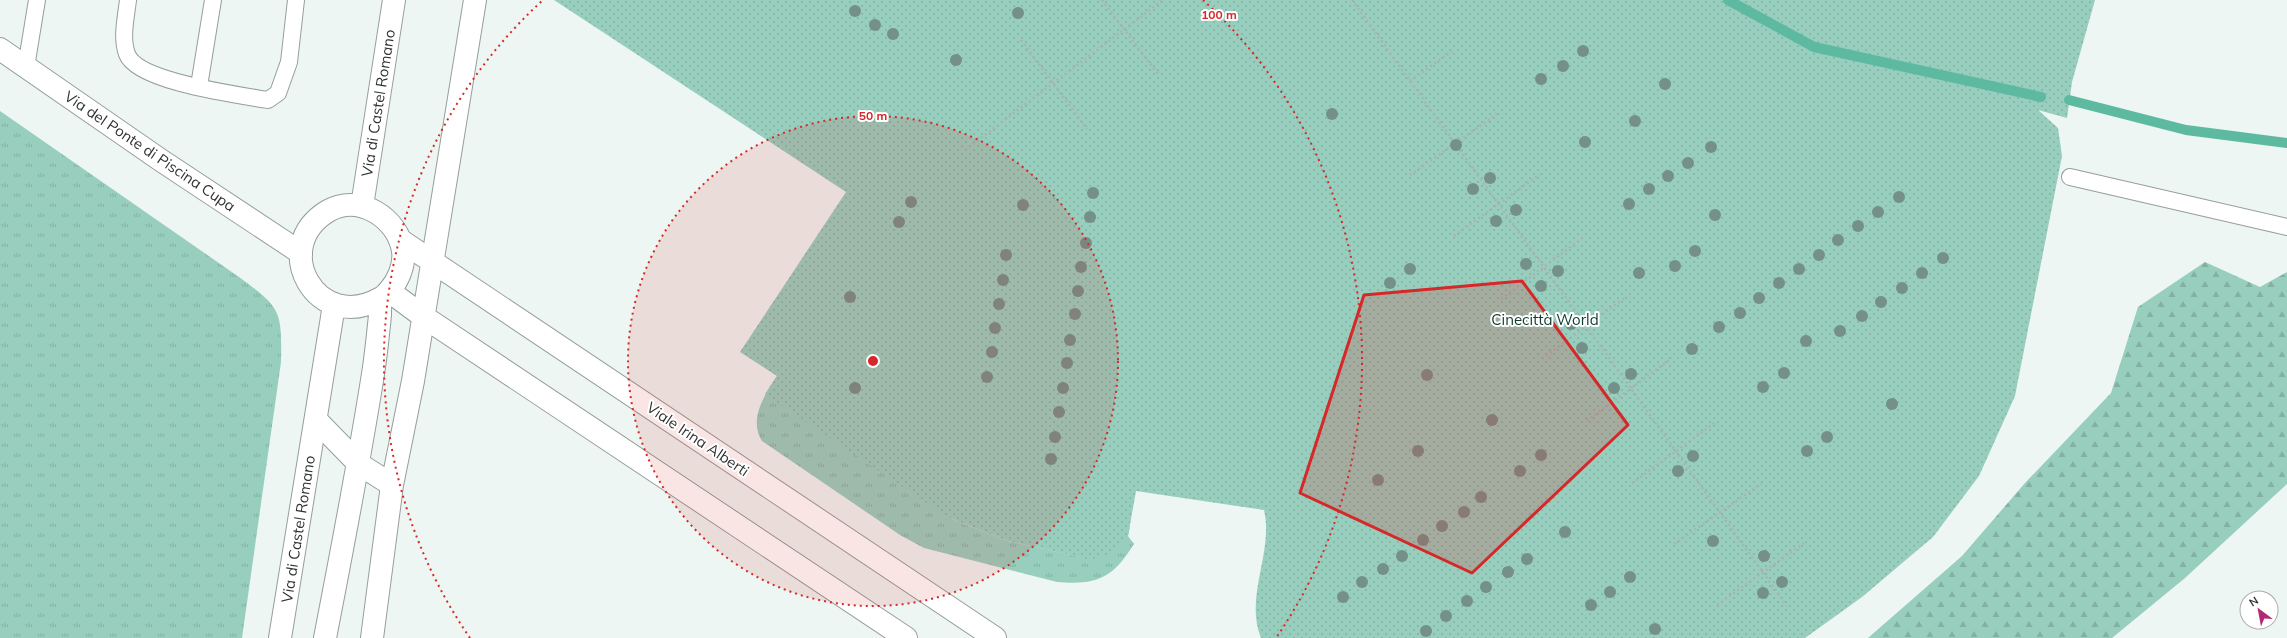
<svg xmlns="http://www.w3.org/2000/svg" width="2287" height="638" font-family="Mulish,sans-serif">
<defs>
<pattern id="grass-tufts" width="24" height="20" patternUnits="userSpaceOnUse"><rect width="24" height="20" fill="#97cebd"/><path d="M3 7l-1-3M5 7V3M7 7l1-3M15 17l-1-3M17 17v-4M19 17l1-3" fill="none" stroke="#82b1a3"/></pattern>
<pattern id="forest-firs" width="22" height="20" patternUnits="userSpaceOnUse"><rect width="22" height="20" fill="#97cebd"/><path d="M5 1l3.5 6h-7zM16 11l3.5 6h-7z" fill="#82b1a3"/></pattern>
<pattern id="park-dots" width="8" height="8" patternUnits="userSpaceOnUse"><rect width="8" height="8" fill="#97cebd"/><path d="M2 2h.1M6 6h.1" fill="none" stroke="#82b1a3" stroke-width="1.8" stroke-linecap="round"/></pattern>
</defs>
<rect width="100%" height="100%" fill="#edf6f2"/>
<path fill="url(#grass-tufts)" d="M0,111L239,277C281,308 282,310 281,362L242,638H0Z
M777,376L949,518L1008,541L1080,557L1130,527L1128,536L1134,544C1112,579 1097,585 1057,582L924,548L900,535L762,441C748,420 765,394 777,376Z"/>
<path fill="url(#forest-firs)" d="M2205,262L2260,287L2287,272V484L2185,578L2112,638H1868L1962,556L2025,483L2111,393L2138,307Z"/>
<path fill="url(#park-dots)" d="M554,0H2095L2072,82L2067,118L2038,110L2058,128L2062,156L2015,396L1979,476L1933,537L1862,597L1805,638H1261C1244,596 1274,552 1264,510L1136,491L1128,536L1119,548L1100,558L1088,559L1008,541L949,518L765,394L777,376L740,352L846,192Z"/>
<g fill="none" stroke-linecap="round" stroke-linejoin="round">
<path stroke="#5dbaa1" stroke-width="10" d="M1728,0L1814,47L2041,97
M2069,100L2186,130L2287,143"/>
<g stroke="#969e9b" stroke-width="18">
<path id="service" d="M128,0C126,17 121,38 127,54C137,82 239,95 268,100L278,93L289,62L296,0
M26,67L37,0
M199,86L213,0
M2070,177L2287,227"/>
</g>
<g stroke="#969e9b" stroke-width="24">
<path id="minor" d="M0,49L162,161L301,253
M400,240L995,638
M389,291L424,317L906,638
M316,420L359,464L392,485
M372,638L392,485L413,381L475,0"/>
</g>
<g stroke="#969e9b" stroke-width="24">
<path id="tertiary" d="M362,206L394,0
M280,638L334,305
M325,638C342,550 359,463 373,374C376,355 378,335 380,315C380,310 380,302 382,298C383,296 387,294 389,291C398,281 405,265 403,251C398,218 359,193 328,211C268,247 317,335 381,298"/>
</g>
<path stroke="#abb2af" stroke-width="2.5" stroke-dasharray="2 3" stroke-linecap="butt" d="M1102,0L1158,74
M1352,0L1787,606
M1021,40L1087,129
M1410,81L1452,51
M965,150L1163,0
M1410,175L1497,114
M1454,236L1540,174
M1501,299L1585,236
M1542,359L1627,296
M1587,421L1672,358
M1632,483L1716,422
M1674,544L1761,484
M1717,605L1804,543"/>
<use href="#service" stroke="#fff" stroke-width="16"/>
<use href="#minor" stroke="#fff" stroke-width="22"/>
<use href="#tertiary" stroke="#fff" stroke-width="22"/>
</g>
<g fill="#749088">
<circle cx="855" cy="11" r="6"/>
<circle cx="1018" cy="13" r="6"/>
<circle cx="875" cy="25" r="6"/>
<circle cx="893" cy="34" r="6"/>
<circle cx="1583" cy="51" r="6"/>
<circle cx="956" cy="60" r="6"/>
<circle cx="1563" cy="66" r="6"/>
<circle cx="1541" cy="79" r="6"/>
<circle cx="1665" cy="84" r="6"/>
<circle cx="1332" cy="114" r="6"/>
<circle cx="1635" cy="121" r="6"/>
<circle cx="1585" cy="142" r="6"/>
<circle cx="1456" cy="145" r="6"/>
<circle cx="1711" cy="147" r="6"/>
<circle cx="1688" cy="163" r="6"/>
<circle cx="1668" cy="176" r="6"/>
<circle cx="1490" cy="178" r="6"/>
<circle cx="1473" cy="189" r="6"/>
<circle cx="1649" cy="189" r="6"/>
<circle cx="1093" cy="193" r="6"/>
<circle cx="1899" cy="197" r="6"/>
<circle cx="911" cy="202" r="6"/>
<circle cx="1629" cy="204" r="6"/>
<circle cx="1023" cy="205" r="6"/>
<circle cx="1516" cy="210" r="6"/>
<circle cx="1878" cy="212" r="6"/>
<circle cx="1715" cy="215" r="6"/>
<circle cx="1090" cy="217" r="6"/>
<circle cx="1496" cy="221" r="6"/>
<circle cx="899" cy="222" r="6"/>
<circle cx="1858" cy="226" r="6"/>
<circle cx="1838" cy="240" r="6"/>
<circle cx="1086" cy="243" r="6"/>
<circle cx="1695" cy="251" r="6"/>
<circle cx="1006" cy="255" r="6"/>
<circle cx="1819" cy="255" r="6"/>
<circle cx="1943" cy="258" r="6"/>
<circle cx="1526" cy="264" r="6"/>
<circle cx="1675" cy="266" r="6"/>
<circle cx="1081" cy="267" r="6"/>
<circle cx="1410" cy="269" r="6"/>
<circle cx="1799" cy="269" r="6"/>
<circle cx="1558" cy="271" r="6"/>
<circle cx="1639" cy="273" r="6"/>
<circle cx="1922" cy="273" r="6"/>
<circle cx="1003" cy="280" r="6"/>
<circle cx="1390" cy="283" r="6"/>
<circle cx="1779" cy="283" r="6"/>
<circle cx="1541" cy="286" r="6"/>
<circle cx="1902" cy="288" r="6"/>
<circle cx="1078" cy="291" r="6"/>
<circle cx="850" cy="297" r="6"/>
<circle cx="1759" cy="298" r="6"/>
<circle cx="1881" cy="302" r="6"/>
<circle cx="999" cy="304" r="6"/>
<circle cx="1740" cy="313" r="6"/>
<circle cx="1075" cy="314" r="6"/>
<circle cx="1862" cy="316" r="6"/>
<circle cx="1571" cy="324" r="6"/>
<circle cx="1719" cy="327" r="6"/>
<circle cx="995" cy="328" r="6"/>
<circle cx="1840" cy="331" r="6"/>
<circle cx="1070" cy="340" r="6"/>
<circle cx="1806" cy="341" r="6"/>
<circle cx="1582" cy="348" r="6"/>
<circle cx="1692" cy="349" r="6"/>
<circle cx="992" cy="352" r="6"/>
<circle cx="1067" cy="363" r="6"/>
<circle cx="1784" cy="373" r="6"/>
<circle cx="1631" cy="374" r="6"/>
<circle cx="1427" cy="375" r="6"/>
<circle cx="987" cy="377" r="6"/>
<circle cx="1763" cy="387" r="6"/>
<circle cx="855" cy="388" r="6"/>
<circle cx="1063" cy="388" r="6"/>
<circle cx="1614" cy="388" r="6"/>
<circle cx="1892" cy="404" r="6"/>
<circle cx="1059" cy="412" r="6"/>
<circle cx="1492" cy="420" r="6"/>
<circle cx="1055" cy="437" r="6"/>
<circle cx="1827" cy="437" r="6"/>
<circle cx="1418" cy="451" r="6"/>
<circle cx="1807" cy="451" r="6"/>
<circle cx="1541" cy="455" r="6"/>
<circle cx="1693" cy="456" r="6"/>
<circle cx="1051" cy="459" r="6"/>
<circle cx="1520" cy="471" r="6"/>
<circle cx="1678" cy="471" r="6"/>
<circle cx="1378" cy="480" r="6"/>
<circle cx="1481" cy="497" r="6"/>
<circle cx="1464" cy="512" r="6"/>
<circle cx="1442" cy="526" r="6"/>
<circle cx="1565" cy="532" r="6"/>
<circle cx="1423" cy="540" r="6"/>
<circle cx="1713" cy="541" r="6"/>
<circle cx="1402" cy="556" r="6"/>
<circle cx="1764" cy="556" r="6"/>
<circle cx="1527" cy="559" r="6"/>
<circle cx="1383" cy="569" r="6"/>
<circle cx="1508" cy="572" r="6"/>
<circle cx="1630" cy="577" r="6"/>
<circle cx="1362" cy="582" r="6"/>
<circle cx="1782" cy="582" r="6"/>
<circle cx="1486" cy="587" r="6"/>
<circle cx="1610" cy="592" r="6"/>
<circle cx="1763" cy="593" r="6"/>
<circle cx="1343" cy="597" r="6"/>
<circle cx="1467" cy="601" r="6"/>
<circle cx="1591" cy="605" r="6"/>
<circle cx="1446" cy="616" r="6"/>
<circle cx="1655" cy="629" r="6"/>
<circle cx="1426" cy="631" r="6"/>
</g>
<path fill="#d62828" fill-opacity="0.2" stroke="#d62828" stroke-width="3" stroke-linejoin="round" d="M1522,281L1628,425L1472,573L1300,493L1364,295Z"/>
<circle cx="873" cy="361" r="245" fill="#d62828" fill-opacity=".12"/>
<g fill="none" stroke="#d62828" stroke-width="2" stroke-dasharray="2 4">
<circle cx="873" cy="361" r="245"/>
<path d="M470 638A489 489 0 0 1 543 0M1203 0A489 489 0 0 1 1276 638"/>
</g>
<g text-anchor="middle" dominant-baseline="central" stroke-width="4" stroke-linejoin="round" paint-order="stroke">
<g font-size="15" fill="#303332" stroke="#fff">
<text transform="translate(378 103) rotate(-81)">Via di Castel Romano</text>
<text transform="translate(150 151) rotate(34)">Via del Ponte di Piscina Cupa</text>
<text transform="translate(698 439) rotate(34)">Viale Irina Alberti</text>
<text transform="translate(298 529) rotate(-81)">Via di Castel Romano</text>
</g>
<g font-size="15" fill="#113c31" stroke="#fff">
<text x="1545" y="319">Cinecittà World</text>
</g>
</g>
<circle cx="873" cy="361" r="6" fill="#d62828" stroke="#fff" stroke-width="2"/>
<g font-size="12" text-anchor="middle" font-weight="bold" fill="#d62828" stroke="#fff" stroke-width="4" stroke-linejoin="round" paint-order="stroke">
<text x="1219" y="19">100 m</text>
<text x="873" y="120">50 m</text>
</g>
<g transform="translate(2259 610) rotate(328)"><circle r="19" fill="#ffffff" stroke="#acadad"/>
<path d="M0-3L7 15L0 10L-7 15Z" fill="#b02b72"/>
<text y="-6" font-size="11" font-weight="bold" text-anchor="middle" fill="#303332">N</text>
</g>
</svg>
